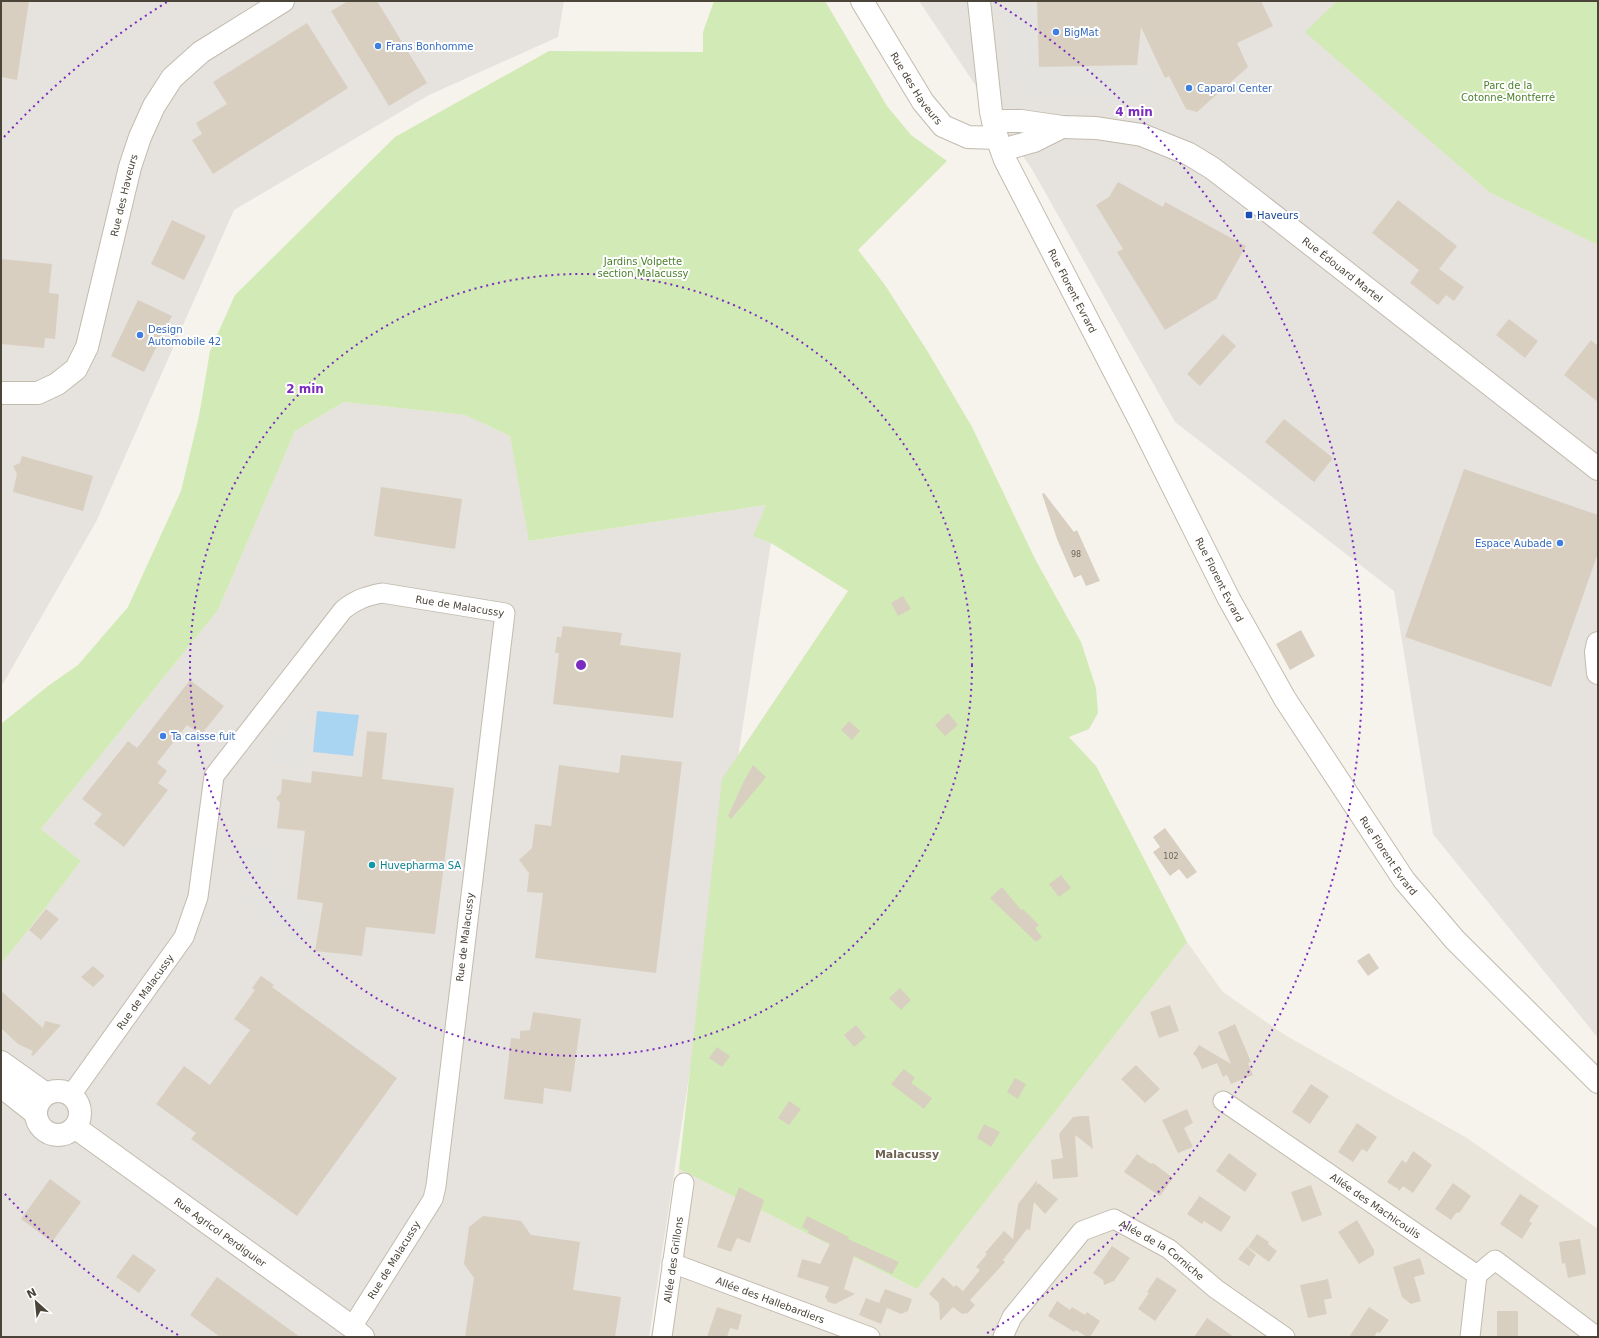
<svg xmlns="http://www.w3.org/2000/svg" width="1599" height="1338" font-family="'DejaVu Sans',sans-serif">
<rect width="100%" height="100%" fill="#f6f3ec"/>
<path fill="#eae5da" d="M1187,942L1223,992L1285,1035L1467,1138L1598,1229V1337H651L679,1169L917,1289Z"/>
<path fill="#e6e2dd" d="M1,1H564L558,37L429,95L234,210L96,522L1,687Z
M919,1H1337L1306,32L1489,192L1598,245V1038L1433,834L1394,591L1175,422L1033,171Z
M344,402L465,415L510,436L530,541L766,505L754,536L771,542L649,1337H1V964L29,929L81,861L41,829L218,610L295,431Z"/>
<path fill="#d2eab5" d="M714,1H825L887,106L911,135L947,161L858,250L885,285L928,352L972,427L1035,559L1081,642L1096,688L1098,713L1089,729L1069,737L1096,766L1187,942L917,1289L679,1169L722,779L848,591L771,543L753,536L766,505L529,541L510,436L465,415L344,402L295,431L218,610L41,829L81,861L29,929L1,964V724L48,686L78,665L128,607L181,491L199,416L210,351L235,295L395,137L549,51L703,52V32Z
M1337,1H1598V245L1489,192L1305,32Z"/>
<path fill="#e5e3e0" d="M1036,9L1038,68L1150,65V101L1107,103L1084,96L1039,99L1029,97L1020,92L1014,83L1010,74L1004,12Z
M289,717L310,726L306,768L269,763L271,739L283,737Z
M241,848L279,850L276,882L263,883L270,894L277,886L318,917L297,947L238,901L253,892L248,883H237Z"/>
<path fill="#a9d4f2" d="M317,711L359,715L353,756L313,752Z"/>
<path fill="#d8cfc1" d="M1,1H29L17,80L1,77Z
M348,1H377L427,83L389,106L331,11Z
M1037,1H1261L1273,26L1237,43L1248,67L1197,112L1186,109L1169,76L1165,78L1141,27L1137,65L1039,67Z
M307,23L348,88L213,174L192,140L202,134L196,123L227,104L213,82Z
M1118,182L1163,207L1165,202L1246,246L1216,299L1165,330L1117,252L1123,249L1096,205L1109,197Z
M1398,200L1457,246L1439,269L1464,287L1454,301L1446,295L1438,305L1410,283L1419,270L1372,233Z
M172,220L206,236L184,280L151,264Z
M1,259L52,264L49,293L59,294L55,339L45,338L44,348L1,344Z
M138,300L172,316L144,372L111,356Z
M1509,319L1538,341L1525,358L1496,335Z
M1223,334L1236,346L1200,386L1187,374Z
M1591,340L1598,346V402L1564,375Z
M1284,419L1333,458L1314,482L1265,442Z
M22,456L93,476L83,511L13,492L17,474L13,466L20,463Z
M1464,469L1598,515V553L1551,687L1405,637Z
M381,487L462,499L455,549L374,536Z
M1044,493L1074,532L1077,530L1100,581L1086,586L1081,575L1074,578L1057,539L1042,494Z
M903,596L911,609L898,616L891,603Z
M563,626L622,633L620,645L681,653L673,718L553,704L559,653H555L557,637H561Z
M1301,630L1315,656L1290,670L1276,644Z
M190,680L224,706L201,735L187,725L157,763L167,771L158,783L168,790L124,847L94,824L102,814L82,799L128,741L137,748Z
M948,713L958,725L945,736L935,725Z
M849,721L860,731L852,740L841,730Z
M367,731L387,733L382,779L454,788L435,934L366,927L362,956L315,951L323,903L297,899L305,831L277,828L280,803L276,798L281,793L282,779L311,783L312,771L362,777Z
M621,755L682,762L656,973L535,958L543,893L527,892L529,873L519,860L532,848L535,824L551,826L559,765L619,773Z
M753,765L766,777L731,819L728,816L744,781Z
M1165,828L1197,872L1187,879L1179,869L1170,876L1153,852L1160,847L1153,837Z
M1061,875L1071,888L1059,897L1049,884Z
M1002,887L1021,910L1023,909L1039,925L1035,928L1042,937L1036,942L990,898Z
M46,909L59,919L41,940L29,930Z
M1369,953L1379,968L1368,976L1357,961Z
M93,966L105,976L93,987L81,977Z
M261,976L274,985L272,987L397,1078L297,1216L191,1139L196,1133L156,1104L184,1066L210,1085L250,1030L234,1019L255,990L252,988Z
M900,988L911,1000L901,1010L889,998Z
M1,991L43,1028L45,1021L61,1025L33,1056L31,1055L33,1051L18,1044L1,1028Z
M1170,1005L1179,1031L1159,1038L1150,1012Z
M533,1012L581,1019L571,1092L544,1088L543,1104L504,1099L511,1038L520,1039V1031L530,1030Z
M1235,1024L1251,1062L1248,1063L1253,1075L1231,1084L1227,1075L1223,1077L1217,1063L1202,1069L1197,1058L1193,1054L1199,1045L1231,1064L1218,1032Z
M856,1025L866,1037L854,1047L844,1035Z
M717,1047L730,1056L722,1067L709,1058Z
M1136,1065L1160,1089L1145,1103L1121,1079Z
M904,1069L915,1078L911,1083L932,1098L924,1109L891,1084Z
M1015,1078L1026,1084L1018,1099L1007,1092Z
M1311,1084L1329,1096L1310,1124L1292,1112Z
M789,1101L801,1109L789,1125L778,1118Z
M1187,1109L1193,1123L1184,1128L1193,1147L1178,1153L1162,1120Z
M1082,1116H1089L1093,1149L1075,1135L1078,1177L1053,1179L1051,1160L1063,1158L1059,1134L1073,1117Z
M1357,1123L1377,1137L1367,1152L1362,1149L1353,1162L1338,1152Z
M984,1124L1000,1132L991,1147L977,1138Z
M1413,1151L1432,1165L1413,1193L1403,1186L1399,1191L1397,1187L1396,1188L1387,1182L1402,1160L1406,1163Z
M1229,1153L1257,1174L1245,1192L1216,1171Z
M1137,1154L1151,1164L1153,1163L1173,1178L1160,1196L1124,1172Z
M50,1179L81,1202L52,1242L21,1219Z
M1037,1180L1036,1186L1038,1183L1058,1199L1045,1214L1034,1202L1030,1230L1027,1229L1003,1260L1005,1262L970,1300L975,1305L968,1313L962,1314L953,1307L940,1321L939,1303L929,1294L943,1277L954,1287L956,1285L963,1291L980,1270L976,1267L987,1254L985,1253L1004,1231L1013,1239L1018,1204Z
M1453,1183L1471,1196L1460,1212L1456,1213L1451,1220L1435,1209Z
M1311,1185L1322,1215L1302,1222L1291,1192Z
M739,1187L764,1200L750,1243L737,1238L731,1252L717,1247Z
M1520,1194L1539,1206L1529,1221L1532,1223L1522,1239L1500,1224Z
M1198,1195L1231,1217L1221,1232L1204,1221L1202,1224L1187,1214L1199,1197Z
M483,1216L521,1221L531,1235L580,1242L573,1290L621,1297L615,1337H465L474,1278L464,1264L469,1227Z
M807,1216L849,1237L848,1239L899,1262L892,1274L854,1256L844,1289L855,1294L835,1304L828,1302L825,1297L829,1287L797,1277L802,1259L820,1264L830,1244L808,1233L809,1231L802,1227Z
M1357,1220L1374,1250V1255L1359,1264L1338,1232Z
M1257,1234L1269,1242L1268,1244L1277,1251L1269,1262L1248,1247Z
M1580,1239L1586,1274L1568,1278L1565,1263L1562,1264L1559,1242Z
M1112,1246L1130,1258L1114,1281L1104,1285L1103,1280L1093,1273Z
M1247,1247L1256,1255L1249,1266L1238,1259Z
M133,1254L156,1270L139,1293L116,1277Z
M1420,1258L1425,1274L1414,1277L1421,1301L1411,1304L1402,1297L1393,1267Z
M217,1277L300,1337H220L190,1315Z
M1157,1277L1177,1290L1155,1321L1138,1309L1149,1293L1147,1292Z
M1328,1279L1332,1298L1324,1300L1327,1314L1308,1318L1300,1285Z
M885,1289L912,1299L908,1311L901,1314L887,1308L881,1324L859,1315L866,1298L879,1303Z
M1057,1301L1070,1310L1072,1307L1085,1315L1087,1312L1100,1321L1090,1337H1087L1076,1330L1074,1332L1048,1316Z
M717,1307L742,1315L738,1330L730,1328L727,1337H707Z
M1369,1307L1389,1320L1380,1333L1377,1332L1374,1337H1349Z
M1497,1311H1518V1337H1497Z
M1207,1318L1234,1337H1194Z"/>
<g fill="none" stroke-linecap="round" stroke-linejoin="round">
<g stroke="#c2bbae" stroke-width="21">
<g id="minor">
<path id="s1" d="M71,1095L184,937L198,897L214,776L343,610C355,600 366,596 382,593L505,613L436,1186L433,1199L352,1327"/>
<path id="s2" d="M1223,1101L1477,1275L1470,1337"/>
<path id="s3" d="M672,1263L870,1337"/>
<path d="M1477,1275L1495,1260L1597,1337"/>
<path id="s4" d="M662,1337L684,1183"/>
<path id="s5" d="M1003,1337L1012,1317L1082,1231L1114,1219L1169,1249L1216,1289L1285,1337"/>
</g>
</g>
<g stroke="#c2bbae" stroke-width="24">
<g id="tertiary">
<path id="s6" d="M862,1L923,102L943,126L968,137L997,138"/>
<path id="s7" d="M979,1L991,112L997,138L1005,160L1141,423L1229,599L1285,699L1404,880L1455,940L1598,1082"/>
<path id="s8" d="M993,121H1021L1062,127L1096,128L1142,135L1189,154L1212,168L1259,204L1598,469"/>
<path d="M1002,150L1034,141L1062,127"/>
<path id="s9" d="M1,393H38L57,384L76,369L87,347L130,167L140,137L154,106L172,78L201,52L283,1"/>
<path d="M1598,643L1596,652L1598,673"/>
<path d="M1,1062L46,1094"/>
<path d="M1,1086L35,1113"/>
<circle cx="58" cy="1113" r="22"/>
<path id="s10" d="M76,1128L352,1327L363,1337"/>
</g>
</g>
<use href="#minor" stroke="#fff" stroke-width="19"/>
<use href="#tertiary" stroke="#fff" stroke-width="22"/>
</g>
<g fill="none" stroke="#7b2cbf" stroke-width="2" stroke-dasharray="2 4">
<circle cx="581" cy="665" r="391"/>
<path d="M178 1335A782 782 0 0 1 4 1193M4 137A782 782 0 0 1 167 2M995 2A782 782 0 0 1 984 1335"/>
</g>
<g fill="#3f7fe0" stroke="#fff" stroke-width="1.5">
<circle cx="1056" cy="32" r="4"/>
<circle cx="378" cy="46" r="4"/>
<circle cx="1189" cy="88" r="4"/>
<circle cx="140" cy="335" r="4"/>
<circle cx="1560" cy="543" r="4"/>
<circle cx="163" cy="736" r="4"/>
</g>
<rect fill="#1a4fb4" stroke="#fff" stroke-width="1.5" x="1245" y="211" width="8" height="8" rx="2"/>
<circle fill="#0f9aa8" stroke="#fff" stroke-width="1.5" cx="372" cy="865" r="4"/>
<g text-anchor="middle" dominant-baseline="central" stroke-width="4" stroke-linejoin="round" paint-order="stroke">
<g font-size="8" fill="#6e675b">
<text x="1076" y="554">98</text>
<text x="1171" y="856">102</text>
</g>
<g font-size="10" fill="#366cbe" stroke="#fff" text-anchor="start">
<text x="1064" y="32">BigMat</text>
<text x="386" y="46">Frans Bonhomme</text>
<text x="1197" y="88">Caparol Center</text>
<text x="148" y="329">Design<tspan x="148" dy="12">Automobile 42</tspan></text>
<text x="1552" y="543" text-anchor="end">Espace Aubade</text>
<text x="171" y="736">Ta caisse fuit</text>
</g>
<g font-size="10" fill="#4a7f2a" stroke="#fff">
<text x="1508" y="85">Parc de la<tspan x="1508" dy="12">Cotonne-Montferré</tspan></text>
<text x="643" y="261">Jardins Volpette<tspan x="643" dy="12">section Malacussy</tspan></text>
</g>
<g font-size="10" fill="#4b4439" stroke="#fff">
<text stroke="none"><textPath href="#s6" startOffset="103">Rue des Haveurs</textPath></text>
<text stroke="none"><textPath href="#s9" startOffset="263">Rue des Haveurs</textPath></text>
<text stroke="none"><textPath href="#s8" startOffset="393">Rue Édouard Martel</textPath></text>
<text stroke="none"><textPath href="#s7" startOffset="309">Rue Florent Evrard</textPath></text>
<text stroke="none"><textPath href="#s7" startOffset="633">Rue Florent Evrard</textPath></text>
<text stroke="none"><textPath href="#s1" startOffset="691">Rue de Malacussy</textPath></text>
<text stroke="none"><textPath href="#s7" startOffset="957">Rue Florent Evrard</textPath></text>
<text transform="translate(465 937) rotate(-83)">Rue de Malacussy</text>
<text stroke="none"><textPath href="#s1" startOffset="127">Rue de Malacussy</textPath></text>
<text stroke="none"><textPath href="#s2" startOffset="185">Allée des Machicoulis</textPath></text>
<text stroke="none"><textPath href="#s10" startOffset="178">Rue Agricol Perdiguier</textPath></text>
<text stroke="none"><textPath href="#s5" startOffset="224">Allée de la Corniche</textPath></text>
<text transform="translate(394 1260) rotate(-58)">Rue de Malacussy</text>
<text stroke="none"><textPath href="#s4" startOffset="78">Allée des Grillons</textPath></text>
<text stroke="none"><textPath href="#s3" startOffset="105">Allée des Hallebardiers</textPath></text>
</g>
<g font-size="10" fill="#164399" stroke="#fff" text-anchor="start">
<text x="1257" y="215">Haveurs</text>
</g>
<g font-size="10" fill="#0d838f" stroke="#fff" text-anchor="start">
<text x="380" y="865">Huvepharma SA</text>
</g>
<g font-size="11" font-weight="bold" fill="#6e6250" stroke="#fff">
<text x="907" y="1154">Malacussy</text>
</g>
</g>
<circle cx="581" cy="665" r="6" fill="#7b2cbf" stroke="#fff" stroke-width="2"/>
<g font-size="12" text-anchor="middle" font-weight="bold" fill="#7b2cbf" stroke="#fff" stroke-width="4" stroke-linejoin="round" paint-order="stroke">
<text x="1134" y="116">4 min</text>
<text x="305" y="393">2 min</text>
</g>
<rect width="1599" height="1338" fill="none" stroke="#4b4439" stroke-width="4"/>
<g transform="translate(36 1302) rotate(333)" stroke="#ffffff" stroke-width="3" paint-order="stroke">
<path d="M0-3L7 15L0 10L-7 15Z" fill="#4b4439"/>
<text y="-6" font-size="11" font-weight="bold" text-anchor="middle" fill="#4b4439">N</text>
</g>
</svg>
